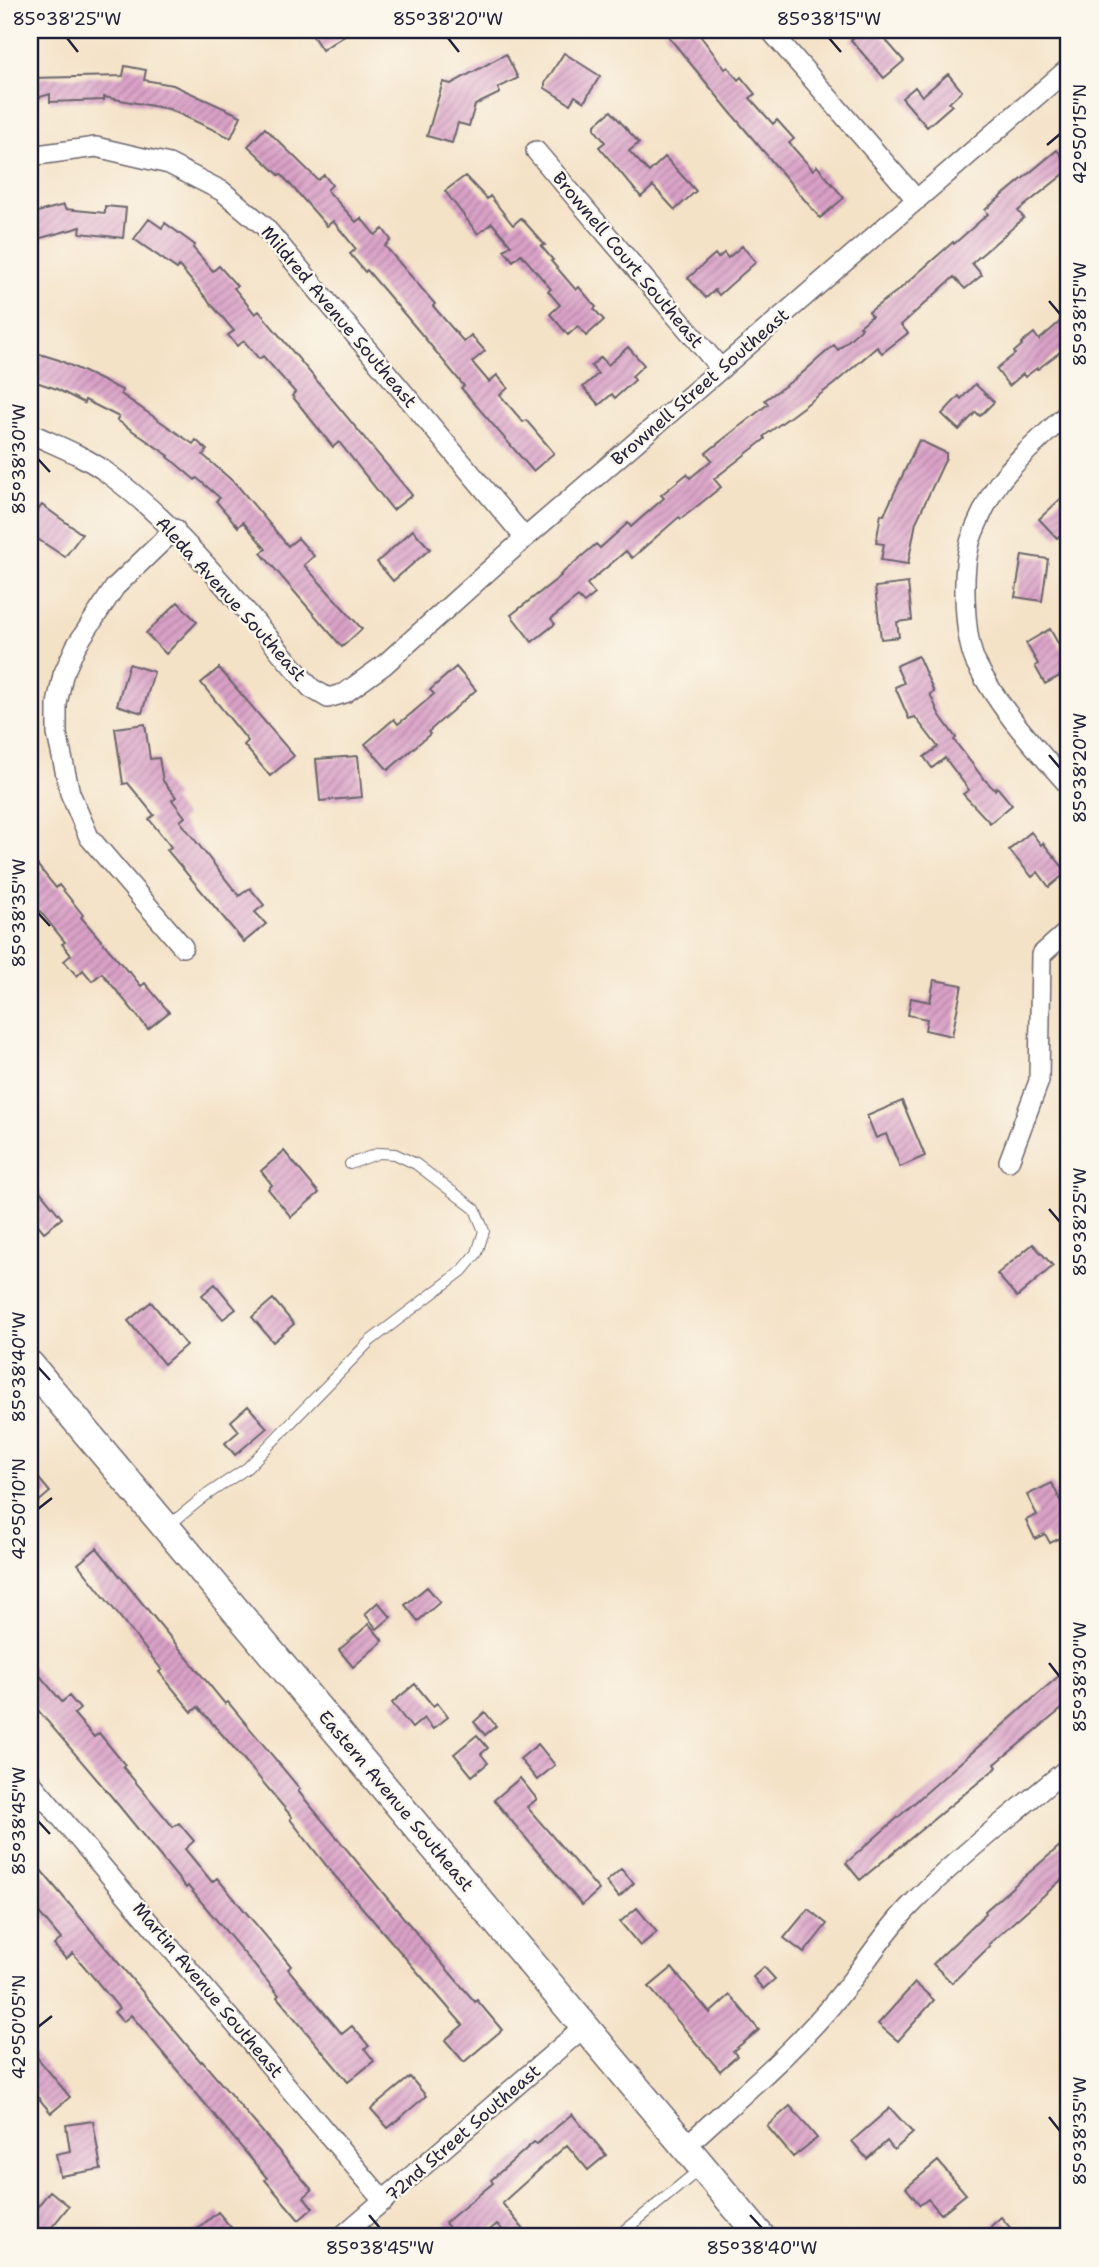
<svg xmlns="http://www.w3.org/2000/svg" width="1099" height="2267" font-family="'Shantell Sans',sans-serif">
<defs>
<pattern id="building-hatch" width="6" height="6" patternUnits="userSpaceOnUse" patternTransform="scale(1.75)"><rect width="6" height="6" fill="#daa1c7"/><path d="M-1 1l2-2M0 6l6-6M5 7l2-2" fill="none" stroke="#b083a3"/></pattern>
</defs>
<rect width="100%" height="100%" fill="#fbf7ec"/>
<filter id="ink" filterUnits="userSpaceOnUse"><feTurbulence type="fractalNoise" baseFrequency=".0143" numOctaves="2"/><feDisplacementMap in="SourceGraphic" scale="14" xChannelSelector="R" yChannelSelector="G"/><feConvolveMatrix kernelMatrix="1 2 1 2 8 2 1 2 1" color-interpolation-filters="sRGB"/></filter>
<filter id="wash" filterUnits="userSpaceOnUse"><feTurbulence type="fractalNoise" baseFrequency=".00686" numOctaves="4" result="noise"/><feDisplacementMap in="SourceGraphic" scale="28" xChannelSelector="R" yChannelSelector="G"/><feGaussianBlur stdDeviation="1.57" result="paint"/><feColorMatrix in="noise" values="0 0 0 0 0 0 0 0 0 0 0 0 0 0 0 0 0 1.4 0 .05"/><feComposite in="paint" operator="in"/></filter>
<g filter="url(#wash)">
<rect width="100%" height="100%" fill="#f4e2c7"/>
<g id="blocks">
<path fill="url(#building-hatch)" d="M309,30H352L322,50Z
M663,30H696L725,69L728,67L738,80L741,77L755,94L750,98L773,124L777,120L794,139L789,143L813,170L817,166L844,198L820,218L731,113Z
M863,30H877L904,61L884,78L851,40Z
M564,53L600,76L584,102L575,96L570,104L545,88V83Z
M506,54L518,78L498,88L500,93L475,105L469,126L458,123L452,143L427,136L443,82L451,84Z
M125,66L146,70L144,80L173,85L241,116L231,138L169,109L104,97V100L50,102V94L30,100V78L123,76Z
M948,74L962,91L949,103L952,105L927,127L902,98L915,87L922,96Z
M611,111L639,143L629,151L649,172L665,157L696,191L675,210L653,186L641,197L599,147L605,142L595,130V125Z
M265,128L318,180L324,175L332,185L327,190L356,222L361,218L375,235L383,229L391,240L385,246L435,304L433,306L464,342L471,335L485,351L472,362L489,382L497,375L508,388L500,395L523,422L526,420L554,453L533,471L461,388L464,386L423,336L367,270L365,272L350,254L356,249L333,221L327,226L281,174L279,175L248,146Z
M1057,150L1069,166V170L1018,211L1024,218L972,263L982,275L965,289L954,277L901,325L908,333L882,353L877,347L834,384L764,436L765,439L714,479L721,487L681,519L679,517L632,558L626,551L587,584L595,594L584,603L578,597L551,619L555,624L532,642L511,615L561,576L560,575L596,544L600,548L628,523L631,527L664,498L661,495L687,474L690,478L712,460L706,453L768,404L765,400L799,376L834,345L838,350L862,328L860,326L872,316L869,312L900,289L953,242L954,244L988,214L985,210Z
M465,176L487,199L490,196L513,225L521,218L545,245L541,246L553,260L551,261L576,290L579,287L596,307L594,309L604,320L586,336L578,326L568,335L550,314L560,305L548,291L551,289L521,254L513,261L504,250L511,245L492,223L478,234L445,191Z
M64,205L65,209L105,213V206L126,208L123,238L80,233L81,227L30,241V214Z
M149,219L162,228L165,223L195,245L193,248L213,271L219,266L237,286L234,288L255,314L259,311L412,495L393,510L339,442L333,447L292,396L295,392L263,356L259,359L244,341L237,346L228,335L234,331L179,266L177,269L134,239Z
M742,246L756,262L719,295L715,290L706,298L688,278L715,254L718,258L724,253L728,258Z
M1069,314V345L1038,369L1037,368L1025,377L1023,374L1009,386L996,369L1015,354L1014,352L1022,345L1021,344L1034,333L1039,340Z
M628,347L644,365L632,376L635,380L615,398L612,394L599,405L583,387L598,374L591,366L601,357L608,365Z
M30,351L59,360L122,390L121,394L193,444L196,440L207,450L203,455L237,485L288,546L298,538L314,556L304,565L362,629L342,647L261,553L266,549L243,522L238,527L216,501L220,498L197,478L195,480L168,457L169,456L117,420L119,417L85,400L84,403L57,389L30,380Z
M975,384L994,402L980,416L976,412L959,430L942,414L959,396L961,399Z
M919,440L946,453V458L916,522L908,564L881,560L884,544L876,543L881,514L884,515Z
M1069,491V527L1057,538L1039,519Z
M42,505L82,534L65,557L30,534V521Z
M413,530L430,549L393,581L377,562Z
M1022,555L1048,559L1042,601L1015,597Z
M908,583L912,620L897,622L899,637L881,639L875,587Z
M178,602L197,622L166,654L146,633Z
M1050,629L1069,663V671L1045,684L1035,666L1038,664L1026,643Z
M918,656L934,692L930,694L939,714L956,738L954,740L983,778L995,790L997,787L1012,805L990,823L963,794L969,790L945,758L932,768L924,757L938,747L915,717L909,719L895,687L904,683L896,666Z
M129,664L154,672L142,713L117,705Z
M456,667L476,690L428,732L430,734L388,770L365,744L394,719L398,724L412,713L434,694L430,690Z
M219,668L294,756L270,776L244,745L248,741L201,683Z
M145,724L150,759L159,758L163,781L176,797L172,800L185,817L180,821L239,896L250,888L264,905L255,912L266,924L244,942L167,850L171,847L149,819L154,815L128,783L123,784L115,728Z
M358,756L362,797L320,801L316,759Z
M1031,832L1041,845L1043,843L1067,872L1049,887L1038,872L1032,877L1009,850Z
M30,856L56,888L59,885L83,915L81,917L128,972L129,971L141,986L145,983L169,1012L148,1029L102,973L92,981L83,970L77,976L64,961L71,955L62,944L65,942L30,899Z
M934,980L962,985L952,1036L925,1030L927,1019L908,1015L911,998L930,1002Z
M902,1101L925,1156L900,1167L886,1134L876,1138L867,1116Z
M284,1151L319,1193L291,1217L268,1189L272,1185L261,1171Z
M30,1179L62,1218L44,1232L30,1215Z
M1033,1244L1053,1266L1017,1297L997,1274Z
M215,1284L236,1309L223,1319L202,1295Z
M273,1299L294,1324L273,1342L252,1317Z
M151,1302L186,1345L164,1364L128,1321Z
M248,1406L267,1428L235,1455L225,1443L239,1431L231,1421Z
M30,1468L50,1492L30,1509Z
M1052,1483L1069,1519V1534L1050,1543L1045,1534L1035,1539L1026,1520L1037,1515L1027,1495Z
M97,1548L225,1704L228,1702L300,1789L298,1791L433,1953L475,2002L477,2000L502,2030L464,2062L445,2040L463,2025L329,1869L290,1819L292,1817L241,1756L198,1707L192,1712L159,1672L162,1670L78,1564Z
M427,1587L440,1602L418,1621L405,1605Z
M378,1602L391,1617L377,1629L365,1614Z
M369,1624L383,1641L353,1667L339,1650Z
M30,1664L62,1702L69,1696L80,1709L74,1714L94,1737L99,1733L125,1765L123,1767L173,1827L179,1823L194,1841L185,1849L212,1882L217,1878L291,1966L288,1969L342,2034L352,2026L369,2046L365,2049L374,2061L348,2082L277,1997L279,1995L188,1886L186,1888L111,1796L30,1701Z
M1069,1667V1703L995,1764L997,1767L860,1880L846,1863Z
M415,1684L433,1706L437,1703L448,1717L433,1729L424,1718L412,1728L392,1703Z
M485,1712L496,1726L485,1735L474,1722Z
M477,1735L488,1748L481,1754L488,1763L472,1776L454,1754Z
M538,1744L555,1765L537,1780L520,1759Z
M520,1778L537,1799L527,1807L599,1890L582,1905L494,1800Z
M1069,1838V1873L989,1944L990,1946L952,1983L933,1964L986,1913L985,1911Z
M30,1857L201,2062L202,2061L312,2190L304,2197L313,2208L299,2220L265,2180L267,2178L131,2015L123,2022L114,2012L119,2008L73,1953L66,1959L54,1945L61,1939L30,1902Z
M621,1869L634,1883L619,1897L606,1882Z
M637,1908L657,1932L640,1946L620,1922Z
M808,1909L827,1924L804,1953L784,1938Z
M764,1967L775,1979L763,1989L753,1977Z
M672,1968L710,2013L730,1995L759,2030L733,2051L737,2056L720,2071L649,1987Z
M915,1983L934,2000L898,2041L878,2024Z
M30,2049L70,2097L51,2113L30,2088Z
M410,2077L426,2096L388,2128L371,2109Z
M790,2106L817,2138L793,2157L767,2126Z
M890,2108L913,2133L894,2150L887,2141L867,2159L852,2141Z
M572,2114L606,2155L588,2170L567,2145L502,2203L525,2231L518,2237H509L497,2224L481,2237H457L445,2223L493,2183L491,2180L534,2142L537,2144Z
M93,2121L101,2169L60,2176L56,2154L70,2151L66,2125Z
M938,2161L966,2194L941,2214L928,2199L920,2205L906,2188Z
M50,2191L69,2206L44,2237H30V2216Z
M218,2212L239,2237H188Z
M1001,2217L1018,2237H1001L991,2226Z"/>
</g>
</g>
<g filter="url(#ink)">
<use href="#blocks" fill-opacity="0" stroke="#6c656c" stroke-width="2"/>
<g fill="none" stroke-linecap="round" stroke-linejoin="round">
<g stroke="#6c656c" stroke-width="12">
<path id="lane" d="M168,1526L205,1496L247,1468L370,1341L462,1271L477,1253L484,1231L475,1209L416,1164L395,1154L379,1153L350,1164
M617,2237L700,2169"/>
</g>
<g stroke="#6c656c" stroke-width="22">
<path id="street" d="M770,30L917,200
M536,151L721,369
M30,156L96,147L169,164L222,191L264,226L525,538
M1069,412C1045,435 1018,457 998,484C990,495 971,534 969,547C962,574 964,638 976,663C999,709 1035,747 1069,786
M30,433C55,445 83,455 106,472C186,531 246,613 311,688L328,698L345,693L384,665L525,538L1069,68
M175,529L115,587L76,646L63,675L57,704V734L70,793L89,837L183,947
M1009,1161L1039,1081L1041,955L1069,930
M30,1781L384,2201
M685,2147C738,2098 795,2051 840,1995C864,1966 883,1934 909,1907C958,1856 1015,1813 1069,1767
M341,2237L584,2027"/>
</g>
<g stroke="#6c656c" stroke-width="31">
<path id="secondary" d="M30,1365L761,2237"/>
</g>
<use href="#lane" stroke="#fff" stroke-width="10"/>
<use href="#street" stroke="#fff" stroke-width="19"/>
<use href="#secondary" stroke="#fff" stroke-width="28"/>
</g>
</g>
<path fill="none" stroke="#22223b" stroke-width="2.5" d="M67,38L78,52M448,38L459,52M829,38L841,52M1047,145L1060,134M1049,301L1060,314M38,459L50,472M1049,755L1060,768M38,913L50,926M1049,1209L1060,1222M38,1367L50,1380M38,1509L52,1498M1049,1663L1060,1677M38,1821L50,1834M38,2027L52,2016M1049,2117L1060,2131M369,2215L380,2228M750,2215L762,2228"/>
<g text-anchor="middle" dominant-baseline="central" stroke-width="5" stroke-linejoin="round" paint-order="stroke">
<g font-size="18" fill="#22223b" stroke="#fbf7ec">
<text transform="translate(628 260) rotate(50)">Brownell Court Southeast</text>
<text transform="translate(339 317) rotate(50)">Mildred Avenue Southeast</text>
<text transform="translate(700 387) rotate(-41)">Brownell Street Southeast</text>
<text transform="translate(231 599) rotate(48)">Aleda Avenue Southeast</text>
<text transform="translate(396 1801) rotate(50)">Eastern Avenue Southeast</text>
<text transform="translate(208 1990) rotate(50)">Martin Avenue Southeast</text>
<text transform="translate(463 2133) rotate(-41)">72nd Street Southeast</text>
</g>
</g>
<rect width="1099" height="2267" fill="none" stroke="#fbf7ec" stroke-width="77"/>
<rect x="38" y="38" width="1022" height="2190" fill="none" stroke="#22223b" stroke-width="2.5"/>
<g font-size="18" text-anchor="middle" fill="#22223b">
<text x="67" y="25">85°38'25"W</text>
<text x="448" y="25">85°38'20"W</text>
<text x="829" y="25">85°38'15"W</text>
<text transform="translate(1080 134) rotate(-90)" y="6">42°50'15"N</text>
<text transform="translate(1080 314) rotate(-90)" y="6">85°38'15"W</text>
<text transform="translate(19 459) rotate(-90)" y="6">85°38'30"W</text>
<text transform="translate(1080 768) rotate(-90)" y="6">85°38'20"W</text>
<text transform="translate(19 913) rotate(-90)" y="6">85°38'35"W</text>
<text transform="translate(1080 1222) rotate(-90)" y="6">85°38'25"W</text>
<text transform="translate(19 1367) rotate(-90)" y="6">85°38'40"W</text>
<text transform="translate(19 1509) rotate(-90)" y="6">42°50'10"N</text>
<text transform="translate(1080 1677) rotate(-90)" y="6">85°38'30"W</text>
<text transform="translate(19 1821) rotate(-90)" y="6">85°38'45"W</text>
<text transform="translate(19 2027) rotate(-90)" y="6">42°50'05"N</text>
<text transform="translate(1080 2131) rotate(-90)" y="6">85°38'35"W</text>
<text x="380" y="2254">85°38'45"W</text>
<text x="762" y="2254">85°38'40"W</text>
</g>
</svg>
